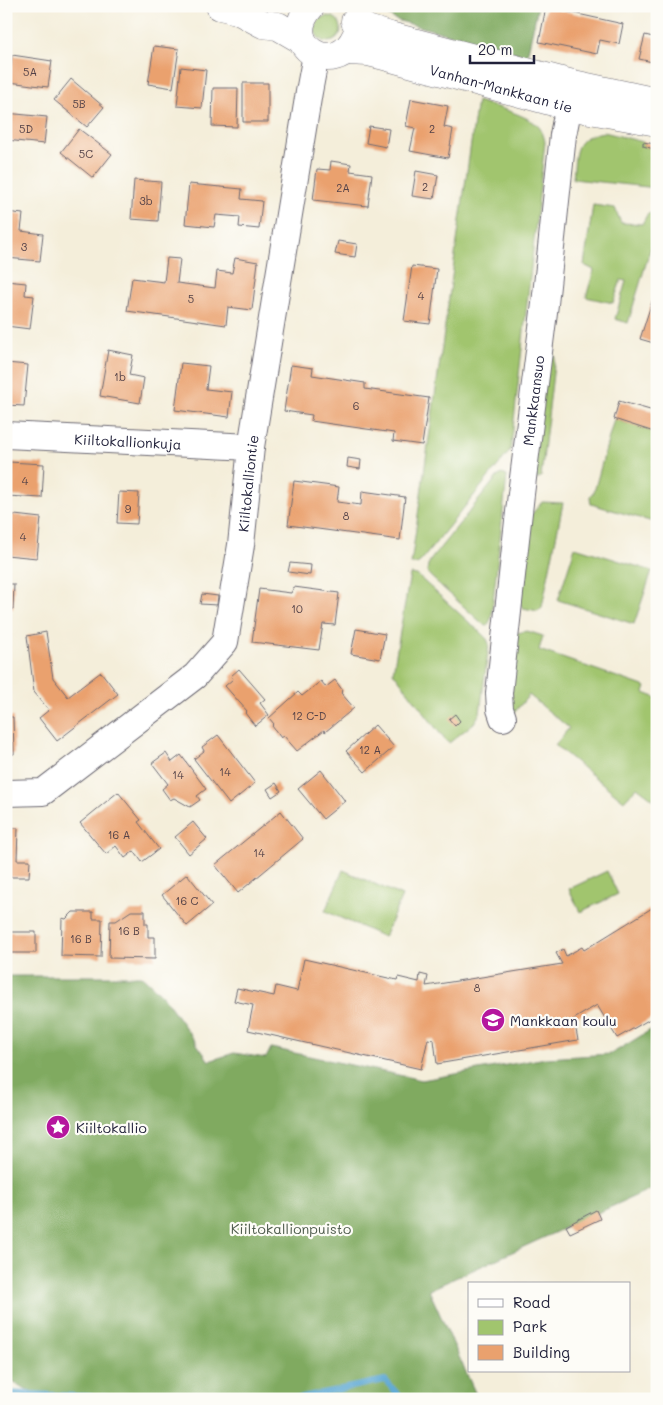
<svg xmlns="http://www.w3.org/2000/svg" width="663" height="1405" font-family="Mali,sans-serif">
<rect width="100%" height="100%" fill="#fdfcf7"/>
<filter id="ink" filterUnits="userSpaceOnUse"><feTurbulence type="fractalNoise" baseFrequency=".02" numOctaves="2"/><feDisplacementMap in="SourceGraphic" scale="10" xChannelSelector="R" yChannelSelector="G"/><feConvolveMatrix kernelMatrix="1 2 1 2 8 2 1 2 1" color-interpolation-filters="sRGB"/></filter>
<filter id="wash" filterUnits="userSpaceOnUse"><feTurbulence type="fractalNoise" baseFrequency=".0096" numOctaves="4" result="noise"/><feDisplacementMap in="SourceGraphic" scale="20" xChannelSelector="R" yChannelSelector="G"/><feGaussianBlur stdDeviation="1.12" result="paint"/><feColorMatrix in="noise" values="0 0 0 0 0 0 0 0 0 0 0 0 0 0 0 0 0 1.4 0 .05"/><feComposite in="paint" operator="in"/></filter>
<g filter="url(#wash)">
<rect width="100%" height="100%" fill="#f4eeda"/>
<path fill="#a1c56e" stroke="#627454" d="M315 29a13 13 0 1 1 26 0a13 13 0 1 1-26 0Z
M477,101C492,106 529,115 539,127C542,131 544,136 545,142L511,447L509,452L421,561L417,564H411Z
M604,132L643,142V146L654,149L655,144L657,145V188L573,179C576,152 572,137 604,132Z
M593,205L615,208L621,223L642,224L648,213L657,215V237H654L628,323L615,319L626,281L621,280L613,303L586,297L594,270L584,265Z
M546,355L555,356L541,477L537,479H533Z
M614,419L657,433V523L591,504L590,497L594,492Z
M502,474L507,476L491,619L487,626L484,625L430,576C425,570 428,564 432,558L497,477Z
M542,502L563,503L542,607L538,611L523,608L519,603L530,516Z
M575,547L652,571L634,624L558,600Z
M410,574L417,575L482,634L487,639L489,644L480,713L474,723L449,743L445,740L393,672Z
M527,631L543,636L539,650L646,687L644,693L657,698V802L637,787L624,801L555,745L569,728L529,695L514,713L510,706L517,633Z
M343,870L402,896L384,937L325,911Z
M607,871L618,894L580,912L569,889Z"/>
<path fill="#80aa61" stroke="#51664e" d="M377,6H538L527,56L396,20L380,10Z
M6,976H142L163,996L209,1061L234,1053L266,1058L271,1048L422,1080L546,1058L611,1054L657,1026V1186L429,1290L478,1399H46L6,1379Z"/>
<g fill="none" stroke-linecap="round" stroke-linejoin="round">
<path stroke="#59a6d2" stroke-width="6" d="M6,1393L141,1399
M293,1399L385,1380L402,1399"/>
</g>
<g id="blocks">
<path fill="#eaa16e" d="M546,7L623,24L619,44L600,40L597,54L539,42Z
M645,35L657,38V63L639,59Z
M154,46L179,49L173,88L148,84Z
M12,55L52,61L48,87L9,82Z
M181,67L206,70L202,108L177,106Z
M71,79L104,107L87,127L54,100Z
M243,83H268V122H243Z
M213,88H238L237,127L212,126Z
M411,99L448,106L444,127L453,129L448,158L410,151L415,128L406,126Z
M6,113L47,117L44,144L6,140Z
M369,126L389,129L386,147L366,143Z
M79,129L112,154L93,178L61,152Z
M643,142L655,144L654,149L643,146Z
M331,161L351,164L350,171L372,174L368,206L313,200L317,169L330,170Z
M416,171L438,175L434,199L412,196Z
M134,180L161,182L158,221L131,219Z
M189,184L242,189L241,199L262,201L259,229L239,227L240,217L216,215L214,227L185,224Z
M6,212L23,214L21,231L43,234L40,261L6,258Z
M338,241L357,244L355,257L335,254Z
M167,258L180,259L177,283L215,288L217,271L232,273L235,258L258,262L252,310L228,307L226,325L127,311L132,278L164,282Z
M412,266L437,269L430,324L404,321Z
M6,281L26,283L25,295L34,296L30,329L6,326Z
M657,286V344L640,339Z
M108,350L133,355L129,375L144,378L140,403L100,396Z
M6,363L28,365L24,406L6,405Z
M181,363L209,366L206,389L232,392L229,417L175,410Z
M291,365L313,368L312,375L365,383V389L429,398L422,445L393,441L394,433L311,421L312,415L284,411Z
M619,401L657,412V433L614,419Z
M348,458L361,460L360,469L347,467Z
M9,462L44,464L42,498L7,496Z
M294,481L339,487L337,502L361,505L362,491L405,497L400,540L288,525Z
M119,492L139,493L137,524L117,523Z
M6,514L41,518L37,558L6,555Z
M290,563L311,565L310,575L288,572Z
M6,584H14L13,609H6Z
M294,587L339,593L335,625L323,624L319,650L252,642L259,589L291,593Z
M202,594L218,596L217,605L200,604Z
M356,629L385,634L380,659L351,654Z
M46,632L53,678L68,697L101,672L118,694L57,741L39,718L49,710L34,692L27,636Z
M239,669L265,699L260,703L269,715L255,726L245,713L247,711L225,686L233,679L231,676Z
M335,680L343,691L341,693L354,708L325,732L324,730L297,751L284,736L281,738L272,726L274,724L269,718L298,692L302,696L321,681L326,687Z
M455,714L460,721L455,726L449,719Z
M6,717H13L14,754L6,755Z
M375,725L394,747L365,772L346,751Z
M218,735L255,783L229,804L194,759L204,751L202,747Z
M166,753L172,762L181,755L206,789L197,796L200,800L190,807L174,798L170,800L162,789L168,784L152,763Z
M321,770L345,801L323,819L298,789Z
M276,783L281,791L272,797L267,789Z
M118,792L141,820L138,822L159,849L142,862L134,851L125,858L116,846L106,854L80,823Z
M281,811L303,839L238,893L215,865Z
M193,822L207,839L189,854L175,837Z
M6,828H18L17,860H30L29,877H6Z
M187,874L212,905L187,926L162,895Z
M657,905V1015L617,1038L597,1005L574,1019L578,1040L437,1064L434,1040L428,1039L421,1069L248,1030L253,1005L234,1001L237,988L274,996L276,986L297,991L304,959L397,980L398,977L419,982L420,974L428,976L426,986L562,964L556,953L563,949L566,956L582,947L584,950Z
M131,911H145V924H148V937H155V959L109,958L110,921H116Z
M73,912H93V919H102L101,957L61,956L62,918L66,919Z
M6,932H36V953H6Z
M596,1210L600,1219L570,1233L566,1226Z"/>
</g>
</g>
<g filter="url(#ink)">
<use href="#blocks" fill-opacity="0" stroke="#6c6973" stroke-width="1"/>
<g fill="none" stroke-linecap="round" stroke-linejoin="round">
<g stroke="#6c6973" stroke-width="28">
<g id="street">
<path id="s1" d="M6,435L251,447"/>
<path id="s2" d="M503,718L500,709L499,693L521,494L545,304L563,135L573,85"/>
<path id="s3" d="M6,793L43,792L195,676L225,642L241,545L251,447L309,92L316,55"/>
</g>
</g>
<g stroke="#6c6973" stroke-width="29">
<g id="secondary">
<path d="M220,6L237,10L263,24L278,26L302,40"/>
<path d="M311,6C276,45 336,81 356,36"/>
<path d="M355,21L367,29L390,36L573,84L657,102"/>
<path id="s4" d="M347,51L368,52L384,56L568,106L657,122"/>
</g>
</g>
<use href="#street" stroke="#fff" stroke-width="26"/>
<use href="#secondary" stroke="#fff" stroke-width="28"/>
</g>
</g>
<defs>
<g id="school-disc" transform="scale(1.25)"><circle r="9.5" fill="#b5179e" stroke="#fdfcf7"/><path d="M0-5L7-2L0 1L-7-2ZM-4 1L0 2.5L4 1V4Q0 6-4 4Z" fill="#fff"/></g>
<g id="sight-disc" transform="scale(1.25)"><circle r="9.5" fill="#b5179e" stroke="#fdfcf7"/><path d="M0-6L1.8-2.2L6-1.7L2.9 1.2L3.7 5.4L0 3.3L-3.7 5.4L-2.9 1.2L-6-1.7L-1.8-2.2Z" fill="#fff"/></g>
</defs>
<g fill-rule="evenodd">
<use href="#school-disc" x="493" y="1020"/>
<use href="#sight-disc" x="58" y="1127"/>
</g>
<g text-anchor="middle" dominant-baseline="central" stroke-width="4.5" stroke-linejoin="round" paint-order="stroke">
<g font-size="11" fill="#544248">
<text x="30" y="71">5A</text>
<text x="79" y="103">5B</text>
<text x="26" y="128">5D</text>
<text x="432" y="128">2</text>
<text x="86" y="153">5C</text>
<text x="425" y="186">2</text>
<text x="343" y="187">2A</text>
<text x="146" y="200">3b</text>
<text x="24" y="246">3</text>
<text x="421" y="295">4</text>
<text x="191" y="298">5</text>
<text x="120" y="376">1b</text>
<text x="356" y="405">6</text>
<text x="25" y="480">4</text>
<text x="128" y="508">9</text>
<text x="346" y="515">8</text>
<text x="23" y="536">4</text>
<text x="297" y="608">10</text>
<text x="309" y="715">12 C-D</text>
<text x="370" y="749">12 A</text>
<text x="225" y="771">14</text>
<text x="178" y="774">14</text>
<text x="119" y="834">16 A</text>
<text x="259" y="852">14</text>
<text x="187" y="900">16 C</text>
<text x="129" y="930">16 B</text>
<text x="81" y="938">16 B</text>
<text x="477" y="987">8</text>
</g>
<g font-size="14" fill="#22223b" stroke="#fdfcf7">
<text stroke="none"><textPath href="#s4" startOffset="159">Vanhan-Mankkaan tie</textPath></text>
<text stroke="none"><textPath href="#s2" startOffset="320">Mankkaansuo</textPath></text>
<text stroke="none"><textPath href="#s1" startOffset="122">Kiiltokallionkuja</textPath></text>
<text stroke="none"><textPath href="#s3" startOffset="434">Kiiltokalliontie</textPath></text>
</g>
<g font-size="14" fill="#22223b" stroke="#fdfcf7" text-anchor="start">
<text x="510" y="1020">Mankkaan koulu</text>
<text x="76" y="1127">Kiiltokallio</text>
</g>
<g font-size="14" fill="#4e5b4d" stroke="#fdfcf7">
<text x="291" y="1228">Kiiltokallionpuisto</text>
</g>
</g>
<rect width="663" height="1405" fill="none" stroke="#fdfcf7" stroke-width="25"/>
<rect x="468" y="1282" width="162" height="90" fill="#fdfcf7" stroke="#a5a5ac"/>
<rect x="478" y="1299" width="25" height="8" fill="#ffffff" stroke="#a5a5ac"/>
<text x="513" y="1308" font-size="15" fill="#22223b">Road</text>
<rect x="478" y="1320" width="25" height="15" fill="#a1c56e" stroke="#a5a5ac"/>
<text x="513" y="1332" font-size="15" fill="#22223b">Park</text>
<rect x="478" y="1345" width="25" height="15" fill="#eaa16e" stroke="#a5a5ac"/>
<text x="513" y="1358" font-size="15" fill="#22223b">Building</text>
<path d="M470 55v8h64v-8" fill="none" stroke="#22223b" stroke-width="2.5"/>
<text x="478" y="55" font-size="15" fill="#22223b" stroke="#fdfcf7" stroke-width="4" paint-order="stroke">20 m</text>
</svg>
